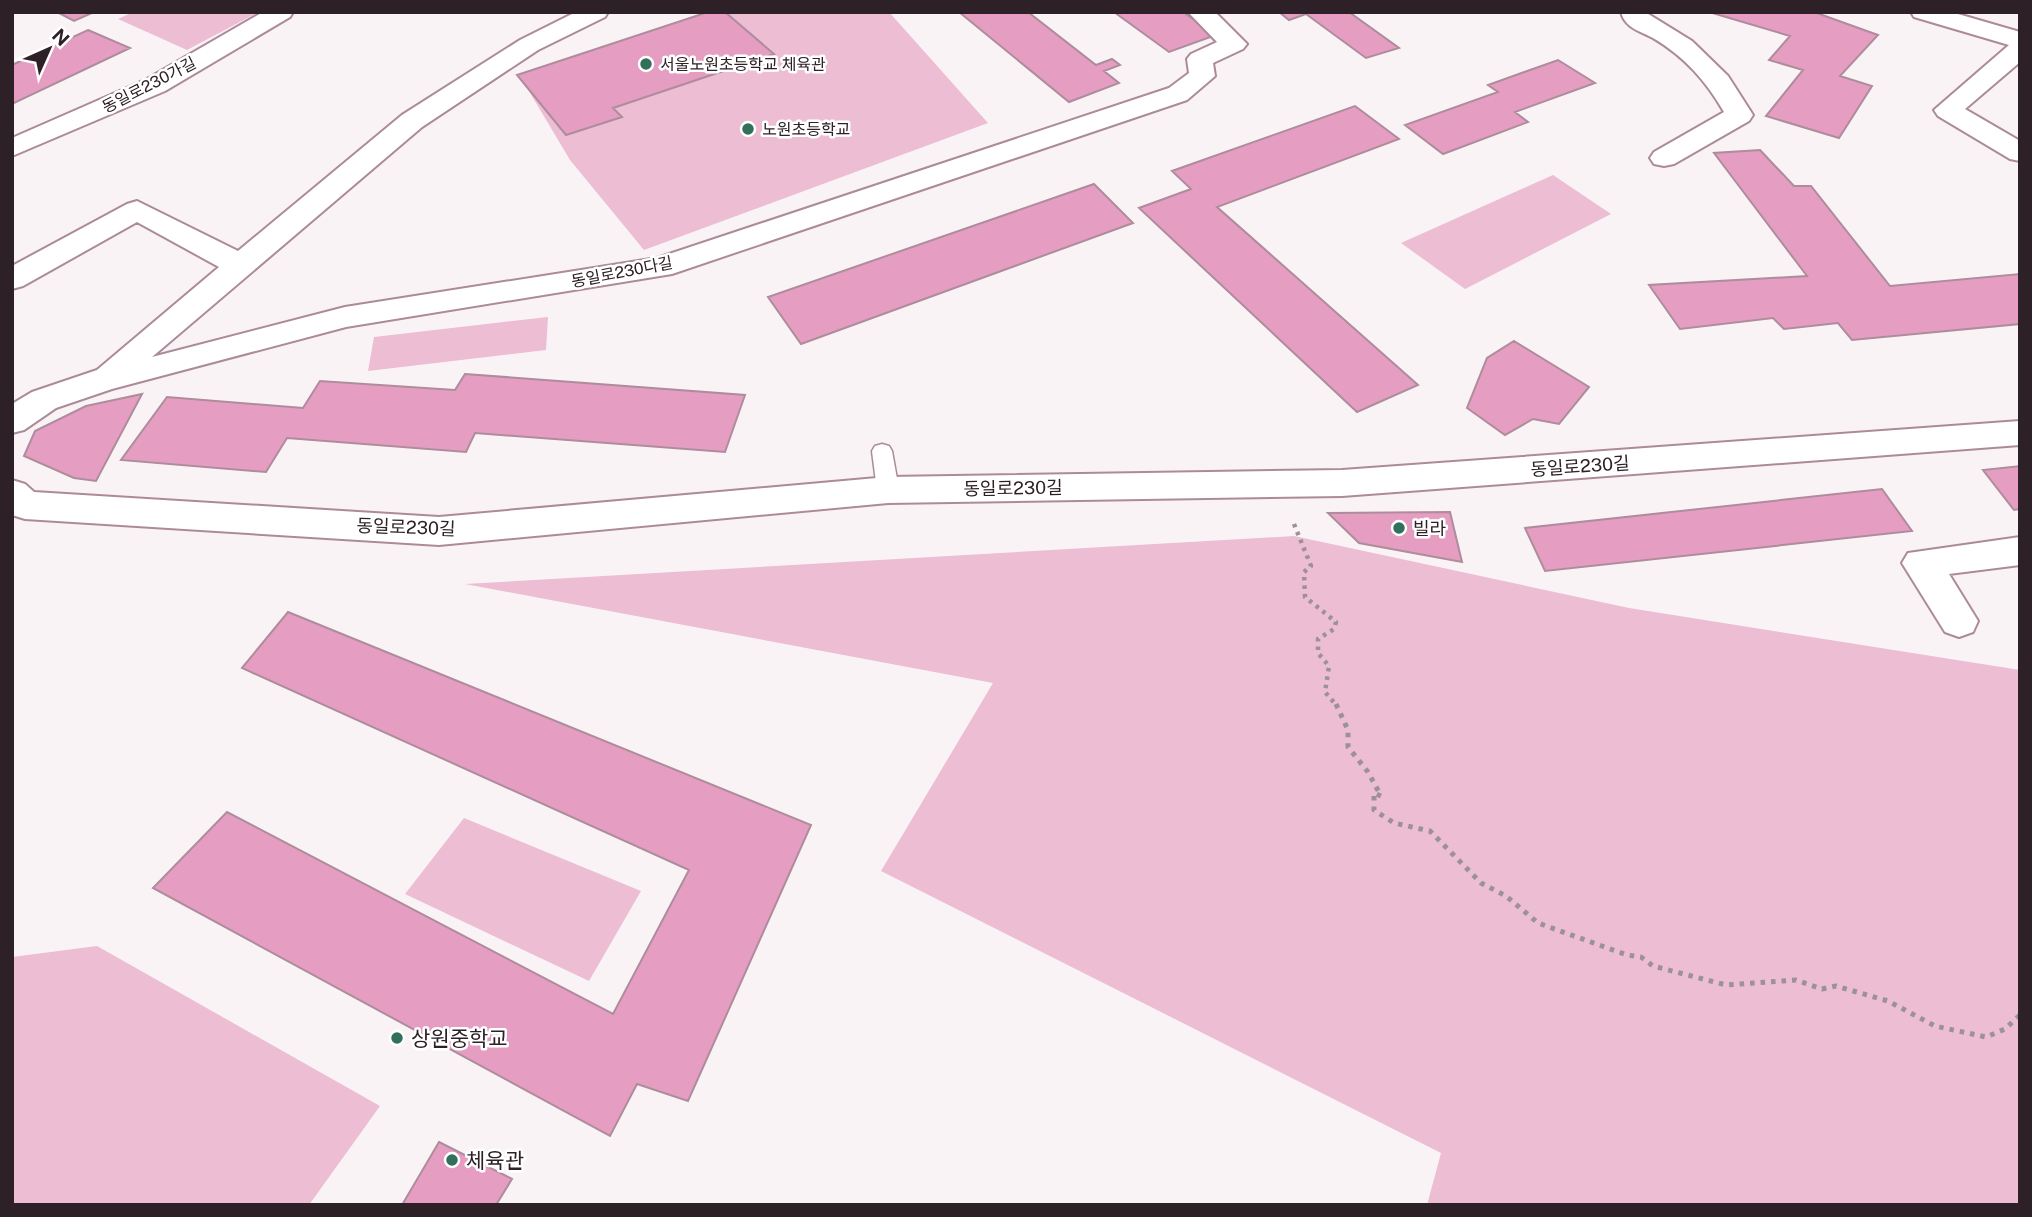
<svg xmlns="http://www.w3.org/2000/svg" width="2032" height="1217" font-family="'Public Sans','Noto Sans KR',sans-serif">
<rect width="100%" height="100%" fill="#faf3f6"/>
<path fill="#ecbdd3" d="M133,12H259L187,50L118,19Z
M708,12H889L988,123L644,250L570,160L520,76Z
M1553,175L1611,214L1465,289L1401,243Z
M548,317L546,350L368,371L374,337Z
M1294,536L1629,608L2020,670V1205H1427L1441,1153L881,871L993,683L465,584Z
M464,818L641,891L589,981L405,894Z
M97,946L380,1106L309,1205H12V957Z"/>
<path fill="#e59ec1" stroke="#ae8c9c" stroke-width="2" d="M57,12H94L74,21Z
M708,12H725L774,54L613,108L622,117L566,135L517,75Z
M959,12H1028L1096,65L1112,59L1120,65L1104,71L1119,83L1069,102Z
M1114,12H1183L1216,35L1169,52Z
M1279,12H1349L1399,48L1366,58L1306,14L1289,20Z
M1709,12H1814L1878,35L1840,76L1872,86L1839,138L1766,116L1803,70L1769,60L1790,36Z
M88,30L130,48L12,104V65Z
M1558,60L1595,83L1515,112L1528,122L1443,154L1405,125L1498,92L1488,85Z
M1355,106L1399,139L1217,207L1418,385L1357,412L1139,208L1191,189L1172,171Z
M1760,150L1794,186H1811L1890,286L2020,274V324L1852,340L1838,323L1784,329L1773,318L1680,329L1649,285L1807,276L1714,153Z
M1094,184L1133,223L801,344L768,297Z
M1514,341L1589,387L1559,424L1533,419L1505,435L1467,408L1487,358Z
M465,374L745,395L725,452L475,433L466,452L287,438L266,472L121,460L167,397L303,408L320,381L455,390Z
M142,394L96,481L74,478L24,456L35,431L86,406Z
M2020,466V509L2014,510L1983,470Z
M1882,489L1912,531L1545,571L1525,528Z
M1450,512L1462,562L1359,543L1328,513Z
M288,612L811,825L688,1101L637,1084L610,1136L153,888L227,812L613,1014L689,870L242,668Z
M439,1142L512,1179L496,1205H402Z"/>
<g fill="none" stroke-linecap="round" stroke-linejoin="round">
<g stroke="#ac8a9a" stroke-width="3">
<path id="lane" d="M882,444L889,446L892,451L899,490L895,496H881L877,490L872,451L875,446Z"/>
</g>
<g stroke="#ac8a9a" stroke-width="4">
<path id="street" d="M263,12H293L290,17L165,91L12,156V138L147,79Z
M576,12H608L605,17L538,50L422,127L152,357L345,307L657,258L1169,88L1189,73L1187,59L1191,54L1217,42L1188,12H1215L1247,44L1243,49L1213,63L1215,76L1187,100L672,274L346,327L112,389L56,408L24,430L12,433V404L32,392L97,370L219,267L137,222L23,286L12,289V266L127,204L137,201L238,251L402,115L520,40Z
M1621,12H1645L1692,41L1728,76L1753,115L1749,121L1674,164L1664,166L1654,164L1650,158L1654,152L1724,112C1706,81 1685,57 1653,38C1640,31 1625,28 1621,12Z
M1911,12H1951L2020,32V62L1965,109L2020,141V161L2010,159L1938,116L1934,110L2009,45L1914,17Z
M2020,421V445L1342,496L888,503L439,545L25,519L12,515V480L25,484L34,492L439,517L888,477L1342,470Z
M2020,537V565L1949,574L1978,621L1973,632L1959,637L1945,632L1902,563L1908,553Z"/>
</g>
<path stroke="#9b9196" stroke-width="4.5" stroke-dasharray="3.5 5" stroke-linecap="butt" d="M1294,524L1311,566L1304,572L1305,597L1336,622L1334,629L1318,639V653L1329,666L1325,692L1337,706"/>
<path stroke="#9b9196" stroke-width="5" stroke-dasharray="4.5 6" stroke-linecap="butt" d="M1336,704L1348,730V747L1368,772L1381,796L1374,793V810L1394,823L1430,831L1481,883L1506,896L1538,923L1627,955L1641,957L1653,966L1726,985L1796,980L1822,989L1836,986L1888,1001L1935,1026L1986,1037L2005,1029L2020,1015"/>
<use href="#lane" fill="#fff" fill-rule="evenodd"/>
<use href="#street" fill="#fff" fill-rule="evenodd"/>
</g>
<g fill="#33705c" stroke="#fff" stroke-width="2.5">
<circle cx="646" cy="64" r="7"/>
<circle cx="748" cy="129" r="7"/>
<circle cx="1399" cy="528" r="7"/>
<circle cx="397" cy="1038" r="7"/>
<circle cx="452" cy="1160" r="7"/>
</g>
<g text-anchor="middle" dominant-baseline="central" stroke-width="5" stroke-linejoin="round" paint-order="stroke">
<g font-size="16" fill="#2d2026" stroke="#fff" text-anchor="start">
<text x="660" y="64">서울노원초등학교 체육관</text>
<text x="762" y="129">노원초등학교</text>
</g>
<g font-size="16" fill="#2d2026" stroke="#fff">
<text transform="translate(149 85) rotate(-27)">동일로230가길</text>
<text transform="translate(622 272) rotate(-11)">동일로230다길</text>
</g>
<g font-size="18" fill="#2d2026" stroke="#fff">
<text transform="translate(1580 466) rotate(-4)">동일로230길</text>
<text transform="translate(1013 488) rotate(-1)">동일로230길</text>
<text transform="translate(406 527) rotate(2)">동일로230길</text>
</g>
<g font-size="18" fill="#2d2026" stroke="#fff" text-anchor="start">
<text x="1413" y="528">빌라</text>
</g>
<g font-size="21" fill="#2d2026" stroke="#fff" text-anchor="start">
<text x="411" y="1038">상원중학교</text>
<text x="466" y="1160">체육관</text>
</g>
</g>
<rect width="2032" height="1217" fill="none" stroke="#2d2026" stroke-width="28"/>
<g transform="translate(49 49) rotate(45)" stroke="#ffffff" stroke-width="5" paint-order="stroke">
<path d="M0-5L12 26L0 18L-12 26Z" fill="#2d2026"/>
<text y="-10" font-size="19" font-weight="bold" text-anchor="middle" fill="#2d2026">N</text>
</g>
</svg>
